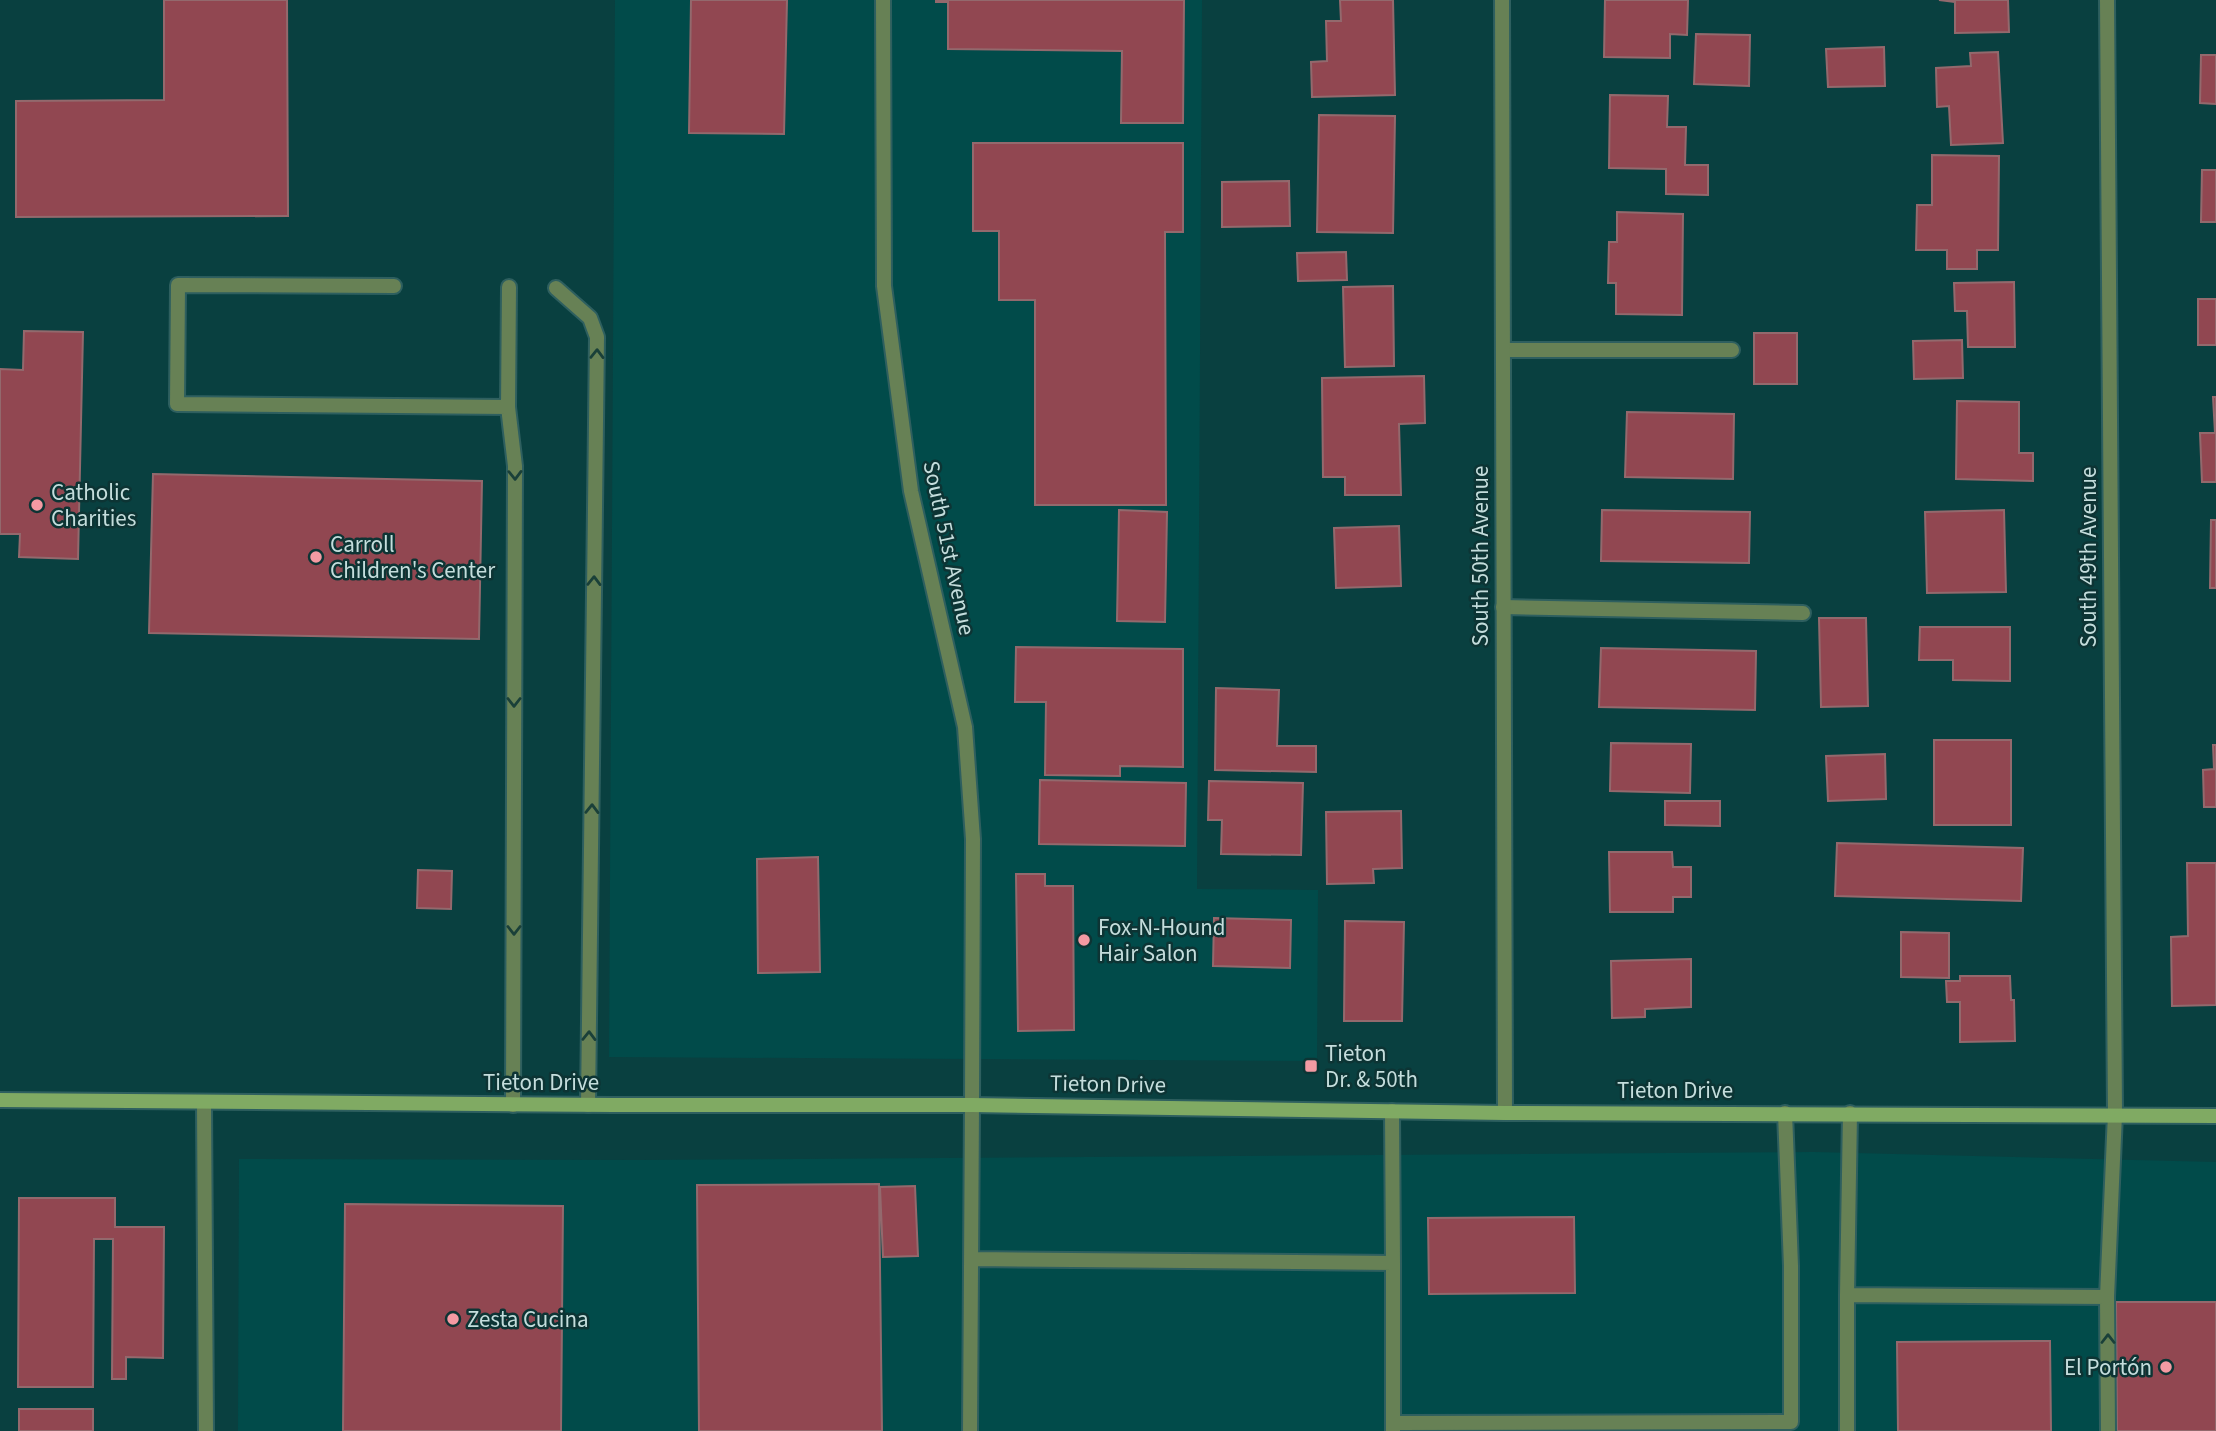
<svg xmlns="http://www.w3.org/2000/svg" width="2216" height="1431" font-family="'Source Sans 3',sans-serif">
<rect width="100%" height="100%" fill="#094040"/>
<path fill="#014b4a" d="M615,0H1202L1197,889L1318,890L1317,1061L609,1057Z
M1814,1152L2216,1162V1431H238L239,1159L640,1160Z"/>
<path fill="#914751" stroke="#93696d" stroke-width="2" d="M164,0H287L288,216L16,217V101L164,100Z
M691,0H787L784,134L689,133Z
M936,0H1184L1183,123H1121L1122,51L948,49V2H936Z
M1340,0H1393L1395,95L1312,97L1311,62L1327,61L1326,21H1341Z
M1605,0H1688L1687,35L1670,34V58L1604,57Z
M1939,0H2008L2009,32L1955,33V2Z
M1696,34L1750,35L1749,86L1694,84Z
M1884,47L1885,86L1828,87L1826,49Z
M1998,52L2003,143L1951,145L1949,106L1937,107L1936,68L1971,66L1970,53Z
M2201,55H2216V104L2200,103Z
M1610,95L1668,96L1667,127H1686L1685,165H1708V195L1666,194V169L1609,168Z
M1319,115L1395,116L1393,233L1317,232Z
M973,143H1183V232H1165L1166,505H1035V300H999V231H973Z
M1932,155L1999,156L1998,250H1977V269H1947V250H1916L1917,205H1932Z
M2202,170H2216V222H2201Z
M1289,181L1290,226L1222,227V182Z
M1617,212L1683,214L1682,315L1616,314V283H1608L1609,242H1617Z
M1346,252L1347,280L1298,281L1297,253Z
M2014,282L2015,347H1968L1967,311H1955L1954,283Z
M1393,286L1394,366L1345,367L1343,287Z
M2198,299H2216V345H2198Z
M24,331L83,332L78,559L19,557L20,534H0V369L23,370Z
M1754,333H1797V384H1754Z
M1962,340L1963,378L1914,379L1913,341Z
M1424,376L1425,423L1399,424L1401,495H1345V477H1323L1322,378Z
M2213,397H2216V482H2202L2200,433H2215Z
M1957,401L2019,402V453H2033V481L1956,479Z
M1627,412L1734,414L1733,479L1625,477Z
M153,474L482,481L479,639L149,633Z
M1119,510L1167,512L1165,622L1117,621Z
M1602,510L1750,512L1749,563L1601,561Z
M2004,510L2006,592L1927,593L1925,512Z
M2211,520H2216V588H2210Z
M1399,526L1401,586L1336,588L1334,528Z
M1819,618H1866L1868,706L1821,707Z
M1920,627H2010V681L1953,680V660H1919Z
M1016,647L1183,649V767L1120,766V776L1045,775L1046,702H1015Z
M1601,648L1756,651L1755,710L1599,707Z
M1216,688L1279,690L1277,746H1316V772L1215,770Z
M1934,740H2011V825H1934Z
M1611,743L1691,744L1690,793L1610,791Z
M2213,745H2216V807H2204L2203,770L2214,769Z
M1885,754L1886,799L1828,801L1826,756Z
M1040,780L1186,783L1185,846L1039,844Z
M1209,781L1303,783L1301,855L1221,854L1222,820H1208Z
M1665,801H1720V826L1665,825Z
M1401,811L1402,868L1373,869L1374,883L1327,884L1326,812Z
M1837,843L2023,848L2021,901L1835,896Z
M1609,852H1672L1673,867H1691V897H1673V912H1610Z
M818,857L820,972L758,973L757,859Z
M2187,863H2216V1005L2172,1006L2171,937L2188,936Z
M418,870L452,871L451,909L417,908Z
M1016,874H1045V886H1073L1074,1030L1018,1031Z
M1214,918L1291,920L1290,968L1213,966Z
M1345,921L1404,922L1402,1021H1344Z
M1901,932L1949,933V978L1901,977Z
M1691,959V1007L1645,1009V1017L1612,1018L1611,961Z
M1960,976H2010L2011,1000H2014L2015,1041L1960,1042V1002H1947L1946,981H1960Z
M879,1184L882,1431H699L697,1185Z
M915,1186L918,1256L883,1257L880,1187Z
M19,1198H115V1227H164L163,1358L126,1357V1379H112L113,1239H94L93,1387H18Z
M345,1204L563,1206L561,1431H343Z
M1574,1217L1575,1293L1429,1294L1428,1218Z
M2116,1302H2216V1431H2117Z
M2050,1341L2051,1431H1898L1897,1342Z
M19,1409H93V1431H19Z"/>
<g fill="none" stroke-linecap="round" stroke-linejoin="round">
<g stroke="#2e5f5f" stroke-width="18">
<path id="lane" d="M394,286L178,285L177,404L508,407L509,287
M556,288L590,318L597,337L588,1105
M1503,350H1732
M508,407L515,466L513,1105
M1503,607L1803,613
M204,1102L206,1431
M1392,1111L1393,1263
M1850,1113L1847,1295L2107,1297L2115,1114
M972,1259L1393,1263V1431
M1847,1295V1431
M2107,1297L2108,1431
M1393,1423L1791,1422V1266L1785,1113
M970,1431L972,1105"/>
</g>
<g stroke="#2e5f5f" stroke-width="18">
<path id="street" d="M883,0L884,286L911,491L965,727L973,839L972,1105
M1502,0L1505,1113
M2107,0L2115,1114"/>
</g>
<g stroke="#2e5f5f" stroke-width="18">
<path id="secondary" d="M0,1100L614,1105H972L1505,1113L2216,1116"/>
</g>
<use href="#lane" stroke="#678155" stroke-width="14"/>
<use href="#street" stroke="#678155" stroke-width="14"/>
<use href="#secondary" stroke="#80aa63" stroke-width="14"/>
</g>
<defs><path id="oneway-chevron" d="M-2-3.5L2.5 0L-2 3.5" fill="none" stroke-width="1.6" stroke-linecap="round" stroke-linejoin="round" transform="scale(1.75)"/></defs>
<g stroke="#1a4039">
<use href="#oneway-chevron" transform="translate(597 354) rotate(-89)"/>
<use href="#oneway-chevron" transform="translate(515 475) rotate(89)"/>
<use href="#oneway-chevron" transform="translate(594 581) rotate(-89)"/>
<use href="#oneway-chevron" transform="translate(514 702) rotate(90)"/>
<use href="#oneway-chevron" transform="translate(592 809) rotate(-89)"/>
<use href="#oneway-chevron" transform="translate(514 930) rotate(90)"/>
<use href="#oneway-chevron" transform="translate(589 1036) rotate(-89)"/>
<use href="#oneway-chevron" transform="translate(2108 1339) rotate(-90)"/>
</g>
<g fill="#f49aa3" stroke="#0d3434" stroke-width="2.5">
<circle cx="37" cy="505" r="7"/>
<circle cx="316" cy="557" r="7"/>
<circle cx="1084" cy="940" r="7"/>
<rect x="1304" y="1059" width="14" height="14" rx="3.5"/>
<circle cx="453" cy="1319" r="7"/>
<circle cx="2166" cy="1367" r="7"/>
</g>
<g text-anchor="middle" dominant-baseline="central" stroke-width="5" stroke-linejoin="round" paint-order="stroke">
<g font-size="23" fill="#c4dddc" stroke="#0d3434" text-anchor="start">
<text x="51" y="492">Catholic<tspan x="51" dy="26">Charities</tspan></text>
<text x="330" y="544">Carroll<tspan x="330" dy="26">Children's Center</tspan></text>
<text x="1098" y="927">Fox-N-Hound<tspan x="1098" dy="26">Hair Salon</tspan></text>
<text x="1325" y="1053">Tieton<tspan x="1325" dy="26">Dr. &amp; 50th</tspan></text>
<text x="467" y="1319">Zesta Cucina</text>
<text x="2152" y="1367" text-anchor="end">El Portón</text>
</g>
<g font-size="23" fill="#c4dddc" stroke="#0d3434">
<text transform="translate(949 548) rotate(78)">South 51st Avenue</text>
<text transform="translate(1480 556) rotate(-90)">South 50th Avenue</text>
<text transform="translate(2088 557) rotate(-90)">South 49th Avenue</text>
<text x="541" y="1082">Tieton Drive</text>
<text transform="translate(1108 1084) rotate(1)">Tieton Drive</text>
<text x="1675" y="1090">Tieton Drive</text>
</g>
</g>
</svg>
